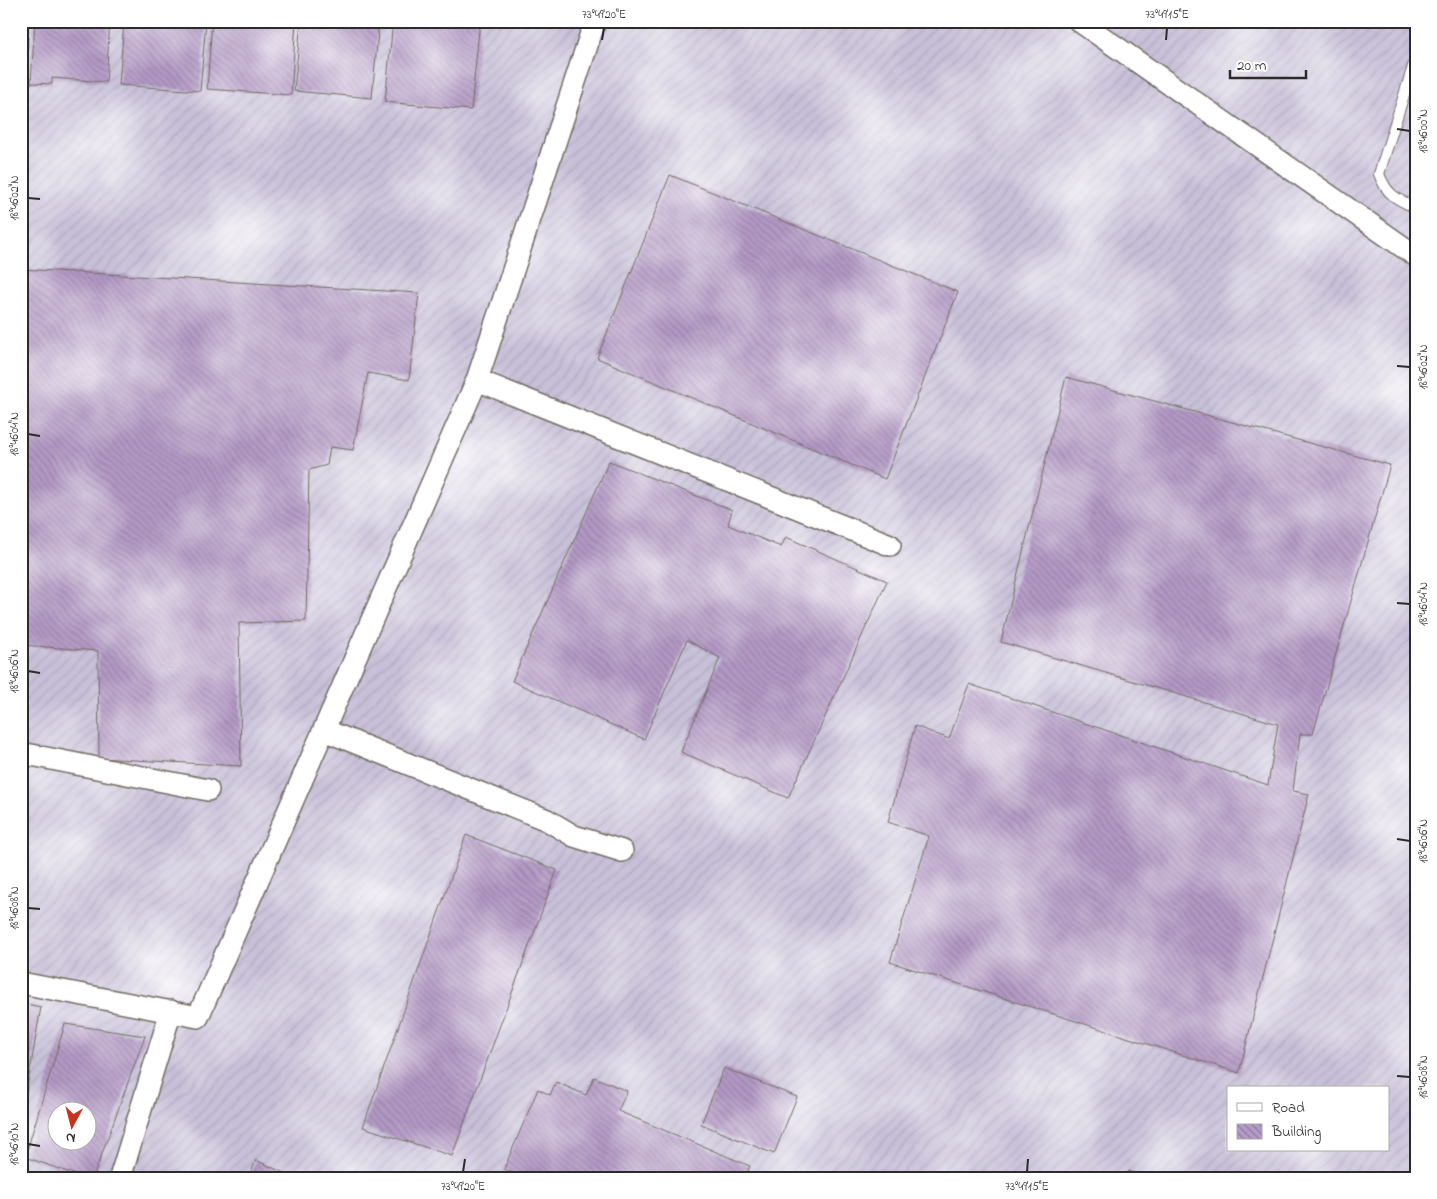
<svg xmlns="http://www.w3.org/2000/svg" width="1437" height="1199" font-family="'Indie Flower',sans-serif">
<defs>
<pattern id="industrial-furrows" width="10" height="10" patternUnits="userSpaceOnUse" patternTransform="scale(1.25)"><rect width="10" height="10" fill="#c8c0d8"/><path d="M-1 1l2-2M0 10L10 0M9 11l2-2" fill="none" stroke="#aca5ba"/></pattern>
<pattern id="building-back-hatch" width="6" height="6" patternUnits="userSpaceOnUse" patternTransform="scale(1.25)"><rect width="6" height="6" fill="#b399c5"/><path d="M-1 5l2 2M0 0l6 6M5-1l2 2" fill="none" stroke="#927da0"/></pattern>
</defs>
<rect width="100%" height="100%" fill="#fff"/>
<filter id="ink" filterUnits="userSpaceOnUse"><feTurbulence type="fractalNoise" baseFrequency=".02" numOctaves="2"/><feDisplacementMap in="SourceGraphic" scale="10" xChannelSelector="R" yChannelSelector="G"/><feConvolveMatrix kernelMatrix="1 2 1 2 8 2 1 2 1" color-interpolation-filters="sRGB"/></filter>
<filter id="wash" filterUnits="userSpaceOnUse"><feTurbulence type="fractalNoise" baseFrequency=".0096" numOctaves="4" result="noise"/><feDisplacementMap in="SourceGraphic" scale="20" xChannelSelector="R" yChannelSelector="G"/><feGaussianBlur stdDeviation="1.12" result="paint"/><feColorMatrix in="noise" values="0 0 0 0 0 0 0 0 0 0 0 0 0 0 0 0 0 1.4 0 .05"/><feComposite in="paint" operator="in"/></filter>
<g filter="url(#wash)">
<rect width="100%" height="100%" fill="#f4e2c9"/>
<path fill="url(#industrial-furrows)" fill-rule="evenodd" d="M21,21H1416V1178H21ZM1228,1088H1388V1150H1228ZM58,1112H88V1142H58Z"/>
<g id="blocks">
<path fill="url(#building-back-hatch)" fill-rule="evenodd" d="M21,21H28V31L21,30Z
M35,21H110L106,82L52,78V84L31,83Z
M124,21H206L200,91L119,85Z
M212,21H296L291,95L207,89Z
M301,21H379L372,98L294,91Z
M393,21H480L471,110L385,102Z
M21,36L28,37L26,80H21Z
M670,175L958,292L885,479L597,358Z
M21,269L419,293L409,380L368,373L353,450L330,447L327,465L309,470L306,621L239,623L241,766L99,758L98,651L21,645Z
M1066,377L1390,465L1313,734H1300L1293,791L1309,794L1239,1073L890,962L929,836L888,822L915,726L949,739L969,684L1268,785L1278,724L1001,642Z
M609,461L732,510L728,525L781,547L786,537L887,581L788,798L681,752L720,658L687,640L644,739L512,681Z
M466,835L557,870L452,1156L363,1127Z
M21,1003L41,1007L22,1117L21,1116Z
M65,1024L145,1036L93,1178H85L25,1157ZM58,1112H88V1142H58Z
M724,1068L797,1097L774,1154L701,1124Z
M594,1077L627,1091L618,1111L750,1166L745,1178H517L518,1175L504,1169L538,1089L550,1095L556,1082L586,1095Z
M256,1160L284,1173L282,1178H249Z
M1129,1171L1146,1178H1126Z"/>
</g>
</g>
<g filter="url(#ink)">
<use href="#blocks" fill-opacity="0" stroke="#716b62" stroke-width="1"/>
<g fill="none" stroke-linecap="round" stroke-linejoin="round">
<g stroke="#716b62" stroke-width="12">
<path id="lane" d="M1416,57L1379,174C1387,195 1396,199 1416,208"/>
</g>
<g stroke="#716b62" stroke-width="24">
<path id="street" d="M1079,21L1416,256
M477,380L890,545
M324,730L547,820L574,836L622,851
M21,753L208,790
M21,983L198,1017L477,380L595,21
M120,1178L171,1011"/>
</g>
<use href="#lane" stroke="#fff" stroke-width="10"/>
<use href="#street" stroke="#fff" stroke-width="21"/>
</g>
</g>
<path fill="none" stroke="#2b2b2b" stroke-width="2" d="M602,40L604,28M1166,40L1167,28M1397,129L1410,131M28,198L40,199M1397,366L1410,367M28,434L40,436M1397,603L1410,604M28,671L40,673M1397,839L1410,841M28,908L40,909M1397,1076L1410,1077M28,1144L40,1146M463,1172L465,1159M1027,1172L1028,1159"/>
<rect width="1437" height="1199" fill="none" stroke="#fff" stroke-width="55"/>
<rect x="1227" y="1086" width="162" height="65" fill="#ffffff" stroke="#aaaaaa"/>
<rect x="1237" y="1103" width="25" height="8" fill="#ffffff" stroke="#aaaaaa"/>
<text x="1272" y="1112" font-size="15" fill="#2b2b2b">Road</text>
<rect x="1237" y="1124" width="25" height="15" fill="url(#building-back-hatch)" stroke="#aaaaaa"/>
<text x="1272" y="1136" font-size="15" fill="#2b2b2b">Building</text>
<g transform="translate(72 1126) rotate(187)"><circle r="24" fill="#ffffff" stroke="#aaaaaa"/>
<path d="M0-4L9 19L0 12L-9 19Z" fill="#c8321e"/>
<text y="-8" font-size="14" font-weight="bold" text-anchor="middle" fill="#2b2b2b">N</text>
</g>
<path d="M1230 70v8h76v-8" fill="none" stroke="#2b2b2b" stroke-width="2.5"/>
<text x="1237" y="70" font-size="15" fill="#2b2b2b" stroke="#ffffff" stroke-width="4" paint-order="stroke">20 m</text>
<rect x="28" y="28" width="1382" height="1144" fill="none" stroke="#2b2b2b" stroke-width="2"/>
<g font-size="12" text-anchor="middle" fill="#2b2b2b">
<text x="604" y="18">73°49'20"E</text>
<text x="1167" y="18">73°49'15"E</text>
<text transform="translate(1423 131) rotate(-90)" y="4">18°46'00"N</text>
<text transform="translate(14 198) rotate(-90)" y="4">18°46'02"N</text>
<text transform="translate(1423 367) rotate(-90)" y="4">18°46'02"N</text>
<text transform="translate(14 434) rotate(-90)" y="4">18°46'04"N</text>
<text transform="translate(1423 604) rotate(-90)" y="4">18°46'04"N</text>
<text transform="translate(14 671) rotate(-90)" y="4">18°46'06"N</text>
<text transform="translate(1423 841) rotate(-90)" y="4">18°46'06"N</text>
<text transform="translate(14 908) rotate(-90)" y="4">18°46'08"N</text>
<text transform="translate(1423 1077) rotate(-90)" y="4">18°46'08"N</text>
<text transform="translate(14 1144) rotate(-90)" y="4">18°46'10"N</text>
<text x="463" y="1190">73°49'20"E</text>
<text x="1027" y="1190">73°49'15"E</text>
</g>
</svg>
